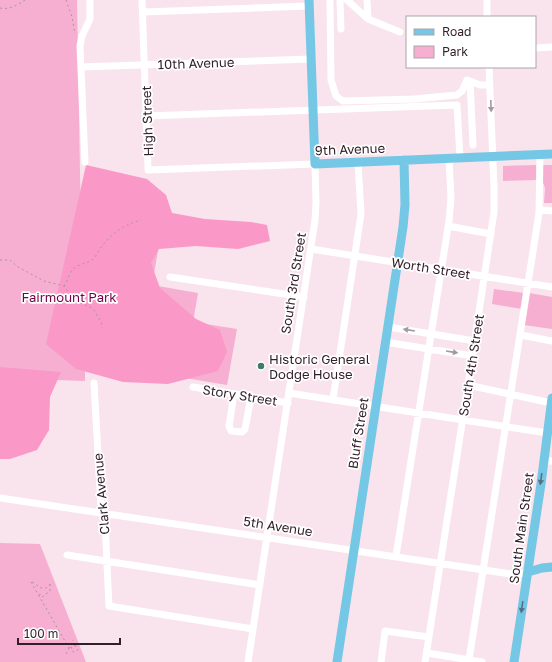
<svg xmlns="http://www.w3.org/2000/svg" width="552" height="662" font-family="'Golos Text',sans-serif">
<rect width="100%" height="100%" fill="#f9e3ed"/>
<path fill="#f6afd0" d="M0,0H77L81,229L160,239L152,285L198,293L193,322L237,329L227,385L95,363H85V381L0,378Z
M536,165L537,180L503,181V166Z
M541,165H552V203H544L545,188L541,177Z
M494,289L524,293L522,309L492,304Z
M529,293L552,297V329L524,325Z
M0,543L40,544L86,662H0Z"/>
<path fill="#fa99c7" d="M86,165L147,179L166,195L172,213L205,219L251,222L267,225L270,241L238,249L196,246L159,249L151,263L160,288L196,319L220,330L227,352L218,371L168,384L123,382L76,369L46,344Z
M0,367L61,372L50,397L49,430L37,450L10,459H0Z"/>
<g fill="none" stroke-linecap="round" stroke-linejoin="round">
<path stroke="#aa959e" stroke-width="1" stroke-dasharray="2 3" stroke-linecap="butt" d="M66,0L72,17L75,34
M0,8C10,10 17,5 25,0
M0,260H10L18,267L44,281L64,286L74,300L90,307L94,310L101,322L102,328
M64,286C68,281 69,273 73,269C78,264 86,264 92,260C97,256 99,249 103,245C113,232 126,224 141,220
M31,582L69,648L71,647
M32,582L41,588H46L50,584
M39,595L40,594L42,597L50,591V584
M75,645L78,650L73,652L71,647Z
M66,654L73,640"/>
<path stroke="#fff" stroke-width="7" d="M142,0L148,170L315,164L316,203L315,220L248,662
M330,0L331,80L336,96L343,101L414,99L457,95L462,91L467,80L480,85H490
M340,0L341,29
M347,0L368,19
M367,0L368,19L400,32
M487,0V17
M143,12L309,6
M535,48L552,47
M81,67L311,59
M470,81L473,145
M146,116L457,105L460,158
M85,162L80,46L82,36L90,19V0
M540,210L552,211
M448,226L491,234
M311,249L552,287
M170,277L304,297
M388,327L475,341
M521,335L552,341
M385,342L473,356
M94,383L101,508L105,522L109,606L253,629
M468,385L551,403
M193,387L288,403
M289,393L547,433
M234,394L229,426L231,431L242,432L245,429L251,397
M333,399L361,214L358,162
M544,461H552
M0,498L511,574H520L528,572
M67,555L260,585
M396,556L449,221L451,198L449,158
M427,653L482,662
M469,660L539,213L540,155
M381,662L385,631L429,637
M425,662L468,385L494,212V187L489,67"/>
<path stroke="#74c7e5" stroke-width="9" d="M309,0L315,164L552,154
M528,572L542,568L552,567
M337,662L403,227L405,205L404,160
M514,662L541,484L552,398"/>
</g>
<defs><path id="oneway-solid" d="M-6-.8H1V-3.2L6.5 0L1 3.2V.8H-6Z"/></defs>
<g fill="#a29a9e">
<use href="#oneway-solid" transform="translate(491 106) rotate(88)"/>
<use href="#oneway-solid" transform="translate(409 330) rotate(-171)"/>
<use href="#oneway-solid" transform="translate(452 352) rotate(9)"/>
</g>
<g fill="#527286">
<use href="#oneway-solid" transform="translate(541 479) rotate(98)"/>
<use href="#oneway-solid" transform="translate(522 607) rotate(98)"/>
</g>
<circle fill="#3e7c68" stroke="#fff" stroke-width="1.5" cx="261" cy="366" r="4"/>
<g text-anchor="middle" dominant-baseline="central" stroke-width="3.5" stroke-linejoin="round" paint-order="stroke">
<g font-size="13" fill="#311e27" stroke="#fff">
<text transform="translate(196 63) rotate(-2)">10th Avenue</text>
<text transform="translate(147 121) rotate(-92)">High Street</text>
<text transform="translate(350 149) rotate(-2)">9th Avenue</text>
<text transform="translate(431 268) rotate(9)">Worth Street</text>
<text transform="translate(293 283) rotate(-81)">South 3rd Street</text>
<text transform="translate(471 365) rotate(-81)">South 4th Street</text>
<text transform="translate(240 395) rotate(9)">Story Street</text>
<text transform="translate(358 433) rotate(-81)">Bluff Street</text>
<text transform="translate(101 494) rotate(-95)">Clark Avenue</text>
<text transform="translate(278 526) rotate(9)">5th Avenue</text>
<text transform="translate(521 528) rotate(-82)">South Main Street</text>
</g>
<g font-size="13" fill="#76004b" stroke="#fff">
<text x="69" y="297">Fairmount Park</text>
</g>
<g font-size="13" fill="#311e27" stroke="#fff" text-anchor="start">
<text x="269" y="359">Historic General<tspan x="269" dy="15">Dodge House</tspan></text>
</g>
</g>
<rect x="406" y="16" width="130" height="52" fill="#ffffff" stroke="#ada5a9"/>
<rect x="414" y="29" width="20" height="6" fill="#74c7e5" stroke="#ada5a9"/>
<text x="442" y="36" font-size="12" fill="#311e27">Road</text>
<rect x="414" y="46" width="20" height="12" fill="#f6afd0" stroke="#ada5a9"/>
<text x="442" y="56" font-size="12" fill="#311e27">Park</text>
<path d="M18 638v6h102v-6" fill="none" stroke="#311e27" stroke-width="2"/>
<text x="24" y="638" font-size="12" fill="#311e27" stroke="#ffffff" stroke-width="3" paint-order="stroke">100 m</text>
</svg>
